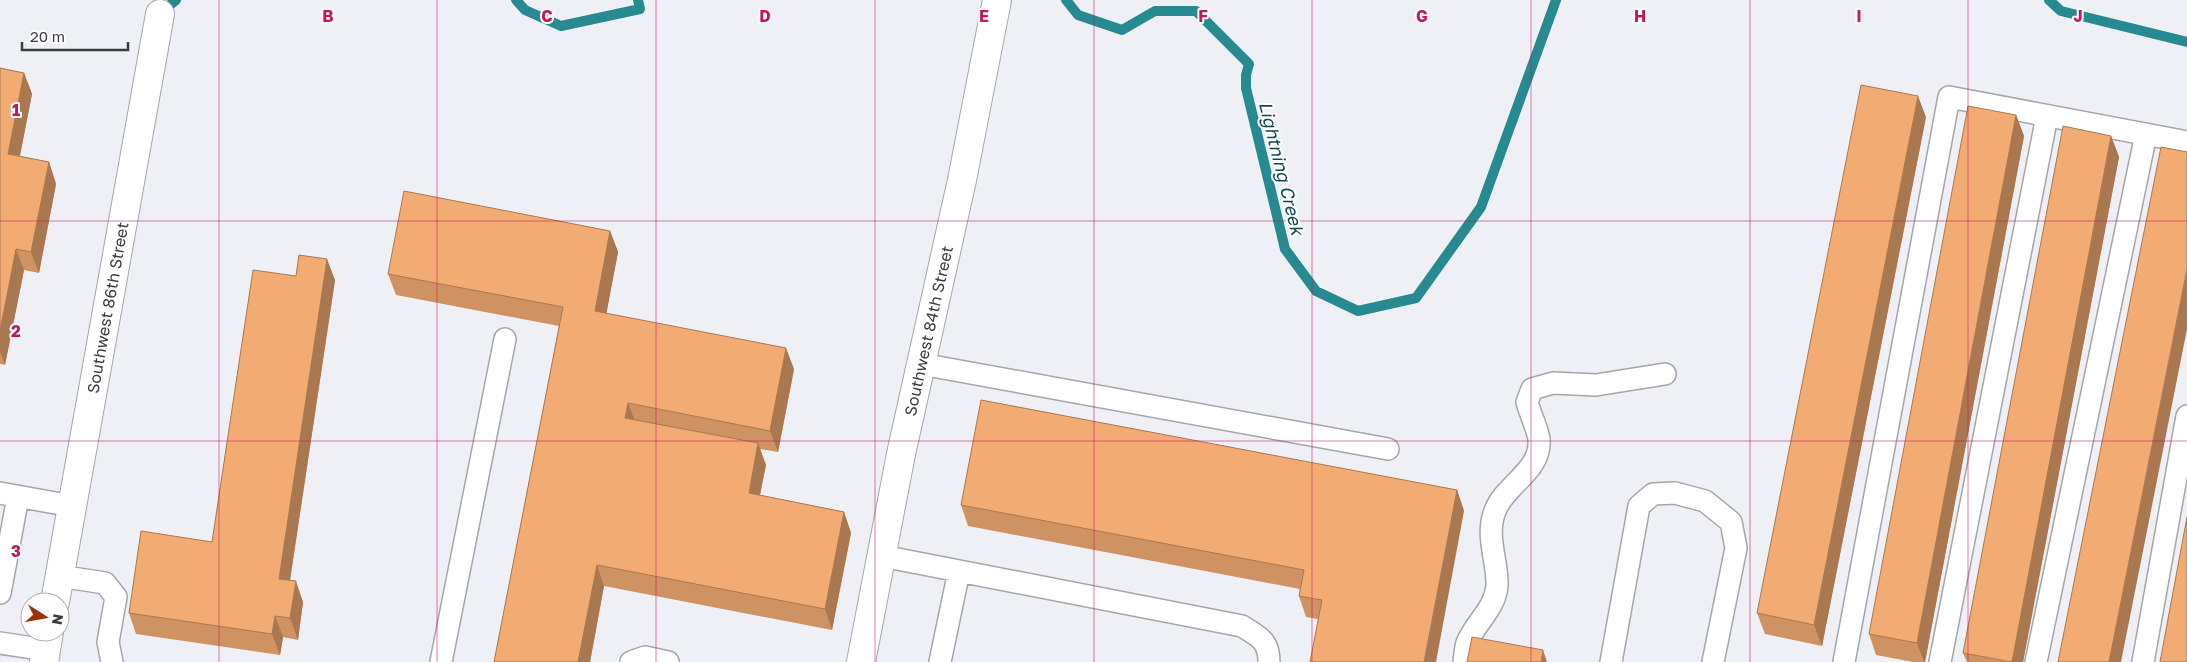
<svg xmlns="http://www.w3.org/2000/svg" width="2187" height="662" font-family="'Golos Text',sans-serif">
<rect width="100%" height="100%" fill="#eff0f5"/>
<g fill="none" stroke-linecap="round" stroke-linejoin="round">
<path stroke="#278a90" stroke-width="10" d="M516,0L525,10L561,26L640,9L638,0
M1066,0L1078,15L1122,30L1155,11H1196L1249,64L1246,75V88L1285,249L1316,291L1358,311L1416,298L1481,207L1556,0
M2049,0L2061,11L2187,42
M160,13L176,0"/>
<g stroke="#a4a6aa" stroke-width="24">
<path id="lane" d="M921,364L1388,449
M0,493L72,506
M882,556L1242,626C1259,637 1269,640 1269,662
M59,576L105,583L116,597L108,642L112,662
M0,593L18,497
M0,643L46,650
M441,662L505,339
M631,662L645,657L668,662
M940,662L959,571
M1464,662C1465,656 1465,649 1467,643C1475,623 1495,609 1497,586C1498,561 1485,536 1495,511C1505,484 1542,471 1539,439C1537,427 1530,414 1527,402L1532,389L1553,383L1596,385L1665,374
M1611,662L1639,506L1653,494L1675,493L1705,501L1731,522L1736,548L1713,662
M1844,662L1949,97L2187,142
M1940,662L2047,116
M2036,662L2146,134
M2143,662L2187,416"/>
</g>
<g stroke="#a4a6aa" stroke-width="30">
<g id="street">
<path id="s1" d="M55,602L160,14"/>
<path d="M44,662L49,632"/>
<path id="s2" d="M861,662L901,454L962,180L997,0"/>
</g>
</g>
<use href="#lane" stroke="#fff" stroke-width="21"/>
<use href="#street" stroke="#fff" stroke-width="28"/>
</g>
<path fill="#cf9363" d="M0,68L24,73L32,94L20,156L49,162L56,184L39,273L24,270L5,365L0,364Z
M2016,115L2024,136L1925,662H1913L1876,655L1869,634Z
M1926,117L1822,646L1765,634L1757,613Z
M2111,136L2119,157L2023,662H1967L1963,653Z
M610,231L618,252L606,313L794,369L778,452L760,449L766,465L760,495L844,512L851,533L832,630L604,586L590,662H494L559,326L396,295L388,274Z
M296,276L335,280L290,580L303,602L298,640L283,637L280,655L136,634L129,613L212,542Z
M1457,490L1464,511L1318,619L1306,617L1299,596L1300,589L968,526L961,505Z"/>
<path fill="#a97850" d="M24,73L32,94L16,175L8,154Z
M1918,96L1926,117L1822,646L1814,625Z
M2016,115L2024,136L1925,662H1924L1917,643Z
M2111,136L2119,157L2023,662H2012Z
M49,162L56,184L39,273L31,252Z
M610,231L618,252L603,332L595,311Z
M16,249L24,270L5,365L0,352V331Z
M327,259L335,280L287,600L279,579Z
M2187,269V329L2121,662H2109Z
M786,348L794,369L778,452L770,431Z
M628,403L636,424L625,418Z
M758,443L766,465L756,514L749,493Z
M1457,490L1464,511L1436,662H1424Z
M844,512L851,533L832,630L825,609Z
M597,565L604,586L590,662H578Z
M296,581L303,602L298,640L290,618Z
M275,616L283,637L280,655L272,634Z
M1543,650L1547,662H1541Z"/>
<path fill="#f1ab73" stroke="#a97850" d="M0,68L24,73L8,154L49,162L31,252L16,249L0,331Z
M1861,85L1918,96L1814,625L1757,613Z
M1968,106L2016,115L1917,643L1869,634Z
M2063,126L2111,136L2012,662L1963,653Z
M2161,147L2187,152V269L2109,662H2058Z
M404,191L610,231L595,311L786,348L770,431L628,403L625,418L758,443L749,493L844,512L825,609L597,565L578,662H494L563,307L388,274Z
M299,255L327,259L279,579L296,581L290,618L275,616L272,634L129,613L141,531L212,542L253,270L296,276Z
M981,400L1457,490L1424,662H1310L1322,600L1299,596L1304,570L961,505Z
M2187,517V662H2160Z
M1472,637L1543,650L1541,662H1467Z"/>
<path fill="none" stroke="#c2185b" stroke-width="1" stroke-opacity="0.55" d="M219,0V662M437,0V662M656,0V662M875,0V662M1094,0V662M1312,0V662M1531,0V662M1750,0V662M1968,0V662M0,221H2187M0,441H2187"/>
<g text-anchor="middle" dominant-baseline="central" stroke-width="4" stroke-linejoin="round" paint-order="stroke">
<g font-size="16" fill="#3b3c3e" stroke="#fefeff">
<text stroke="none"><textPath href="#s1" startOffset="299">Southwest 86th Street</textPath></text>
<text stroke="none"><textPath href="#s2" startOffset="338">Southwest 84th Street</textPath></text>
</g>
<g font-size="18" font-style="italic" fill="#0f484b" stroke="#fefeff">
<text transform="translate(1282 168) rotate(76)">Lightning Creek</text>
</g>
</g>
<g font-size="16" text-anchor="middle" font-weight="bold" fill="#c2185b" stroke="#fefeff" stroke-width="4" stroke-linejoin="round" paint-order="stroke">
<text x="328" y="22">B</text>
<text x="547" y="22">C</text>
<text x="765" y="22">D</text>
<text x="984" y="22">E</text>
<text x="1203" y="22">F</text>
<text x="1422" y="22">G</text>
<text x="1640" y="22">H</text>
<text x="1859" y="22">I</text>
<text x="2078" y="22">J</text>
<text x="16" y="116">1</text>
<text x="16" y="337">2</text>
<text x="16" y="557">3</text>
</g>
<g transform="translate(45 617) rotate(101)"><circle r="24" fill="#fefeff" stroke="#b0b0b2"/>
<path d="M0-4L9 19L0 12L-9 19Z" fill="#9a330d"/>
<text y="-8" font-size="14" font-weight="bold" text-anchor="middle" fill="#3b3c3e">N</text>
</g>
<path d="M22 42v8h106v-8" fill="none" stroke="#3b3c3e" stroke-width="2.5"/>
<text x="30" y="42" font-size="15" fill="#3b3c3e" stroke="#fefeff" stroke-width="4" paint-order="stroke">20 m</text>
</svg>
